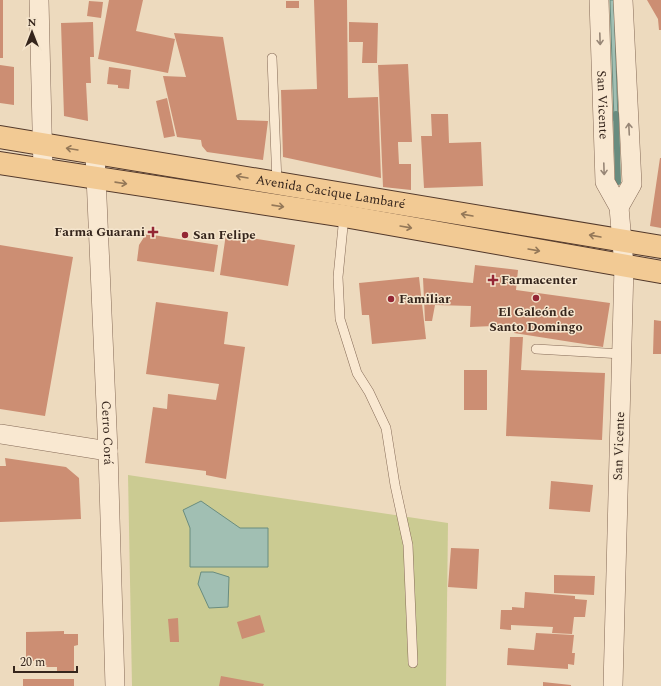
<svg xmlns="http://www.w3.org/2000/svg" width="661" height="686" font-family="Spectral,serif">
<rect width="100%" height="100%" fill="#eddabe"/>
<path fill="#cbcb92" d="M128,475L448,523L446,686H132Z"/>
<path fill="#a1bfb3" stroke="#698c7f" d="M610,0H614L618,121H614Z
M201,501L240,528H268V567H190V528L183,510Z
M201,572H213L229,577L228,607L209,608L198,584Z"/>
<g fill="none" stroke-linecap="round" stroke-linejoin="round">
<path stroke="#698c7f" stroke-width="6" d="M616,114L618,182"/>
</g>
<path fill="#cc8e73" d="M0,0H3V58H0Z
M109,0H143L136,31L175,39L168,73L98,59Z
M314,0H347L348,98L378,97L381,178L283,157L281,90L317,89Z
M647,0H661V30H659L658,19Z
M89,1L103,2L101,18L87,16Z
M286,1H299V8H286Z
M93,22L94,57H90L91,83H86L88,121L64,116L61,23Z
M349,22L378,23L377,63H362L363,42H349Z
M174,33L223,37L237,120L268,121L263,160L207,152L202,146L201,140L177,137L163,76L186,77Z
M408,64L412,142H398V144L399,164H411V190L383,187L378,65Z
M0,65L14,67V105L0,103Z
M109,67L131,70L129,89L118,88V85L107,84Z
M167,98L175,136L164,138L156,101Z
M431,114H448L449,143L481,142L483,186L424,188L421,136H432Z
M660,158H661V228L650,226Z
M146,234L218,245L214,272L137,261L139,245Z
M226,234L295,245L288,286L220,275Z
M0,245L73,257L45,416L0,409Z
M475,265L518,270L516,290L610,303L603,347L514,333V325L470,327L471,306L435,305L432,321H425L423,278L473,283Z
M419,277L426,339L372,344L369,315H362L359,283Z
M156,302L228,312L224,344L245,347L226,479L206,475V471L145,463L153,407L167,409L168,394L216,400L219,384L146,374Z
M654,320L661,321V354H653Z
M510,337H523L521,370L605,373L602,440L506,436Z
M464,370H487V410H464Z
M5,458L66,467L79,478L81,519L0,522V466H6Z
M551,481L593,485L590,512L549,509Z
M451,548L479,549L477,589L448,587Z
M554,575L595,576L594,595L554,593Z
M525,592L575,596V599L587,600L585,617H574L572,634L552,633L553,627L511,625V630L500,629L501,610H512V607L524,608Z
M260,615L265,632L242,639L237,622Z
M178,618L179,642H170L168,619Z
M64,631V634H78V645L74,646V671L57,672V667H44L43,661H26V632Z
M536,633L574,635L572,653H575L574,665L568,664V669L507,665L508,648L534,650Z
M221,676L264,684L263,686H219Z
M23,679H74V686H23Z
M543,682L571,685V686H543Z"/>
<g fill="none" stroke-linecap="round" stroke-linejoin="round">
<g stroke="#856a57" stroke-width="10">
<path id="service" d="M272,58L277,183
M344,216L338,277L340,319L357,373L369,392L386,428L395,485L408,545L413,663
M536,349L622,354"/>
</g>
<g stroke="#856a57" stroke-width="20">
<g id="minor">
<path d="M39,0L43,170"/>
<path id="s1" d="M599,0L605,182L619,207L624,266L613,686"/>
<path id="s2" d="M95,153L108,451L115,686"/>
<path d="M619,207L632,184L623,0"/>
<path d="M0,434L108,451"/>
</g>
</g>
<g stroke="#53392b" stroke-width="24">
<g id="primary">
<path id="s3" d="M0,137L661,247"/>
<path d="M0,163L344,216L661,272"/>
</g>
</g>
<use href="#service" stroke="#f9e8d1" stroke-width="9"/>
<use href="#minor" stroke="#f9e8d1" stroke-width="19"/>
<use href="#primary" stroke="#f2ca94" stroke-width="22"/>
</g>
<defs><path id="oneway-shaft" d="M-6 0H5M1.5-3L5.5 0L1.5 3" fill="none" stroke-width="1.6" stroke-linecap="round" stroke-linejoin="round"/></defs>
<g stroke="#978676">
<use href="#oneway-shaft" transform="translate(600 39) rotate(88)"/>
<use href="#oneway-shaft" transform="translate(629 129) rotate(-93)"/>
<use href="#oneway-shaft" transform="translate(604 169) rotate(88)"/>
</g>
<g stroke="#947858">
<use href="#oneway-shaft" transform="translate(72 149) rotate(-171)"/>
<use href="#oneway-shaft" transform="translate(242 177) rotate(-170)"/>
<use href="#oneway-shaft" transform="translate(121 183) rotate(8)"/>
<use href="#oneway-shaft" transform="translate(278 206) rotate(8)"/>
<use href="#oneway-shaft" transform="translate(467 215) rotate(-170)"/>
<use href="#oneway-shaft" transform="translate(406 227) rotate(10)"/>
<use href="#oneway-shaft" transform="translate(595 236) rotate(-170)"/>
<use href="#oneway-shaft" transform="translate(534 250) rotate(10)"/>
</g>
<g fill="#942735" stroke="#f5e5cd" stroke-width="1.5">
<path d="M151 226h4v4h4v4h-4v4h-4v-4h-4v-4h4z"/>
<circle cx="185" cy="235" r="4"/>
<path d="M491 274h4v4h4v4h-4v4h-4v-4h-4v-4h4z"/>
<circle cx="536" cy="298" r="4"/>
<circle cx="391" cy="299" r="4"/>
</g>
<g text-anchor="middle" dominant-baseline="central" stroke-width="3" stroke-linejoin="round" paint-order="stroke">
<g font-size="13" fill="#35251c" stroke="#f5e5cd">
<text stroke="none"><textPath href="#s1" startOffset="105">San Vicente</textPath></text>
<text stroke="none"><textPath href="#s3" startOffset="335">Avenida Cacique Lambaré</textPath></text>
<text stroke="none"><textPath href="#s2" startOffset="280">Cerro Corá</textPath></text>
<text transform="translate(619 446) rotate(-88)">San Vicente</text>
</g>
<g font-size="13" font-weight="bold" fill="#35251c" stroke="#f5e5cd" text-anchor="start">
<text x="145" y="232" text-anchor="end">Farma Guarani</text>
<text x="193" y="235">San Felipe</text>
<text x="501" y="280">Farmacenter</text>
<text x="399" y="299">Familiar</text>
<text x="536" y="312" text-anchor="middle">El Galeón de<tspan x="536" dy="15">Santo Domingo</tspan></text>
</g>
</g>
<g transform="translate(32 32)" stroke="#f5e5cd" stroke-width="3" paint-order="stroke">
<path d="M0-3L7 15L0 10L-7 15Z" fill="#35251c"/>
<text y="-6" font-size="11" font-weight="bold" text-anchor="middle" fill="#35251c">N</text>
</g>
<path d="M14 666v6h63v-6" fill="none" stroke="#35251c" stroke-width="2"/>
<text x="20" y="666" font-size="12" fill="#35251c" stroke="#f5e5cd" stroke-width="3" paint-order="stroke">20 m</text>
</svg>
